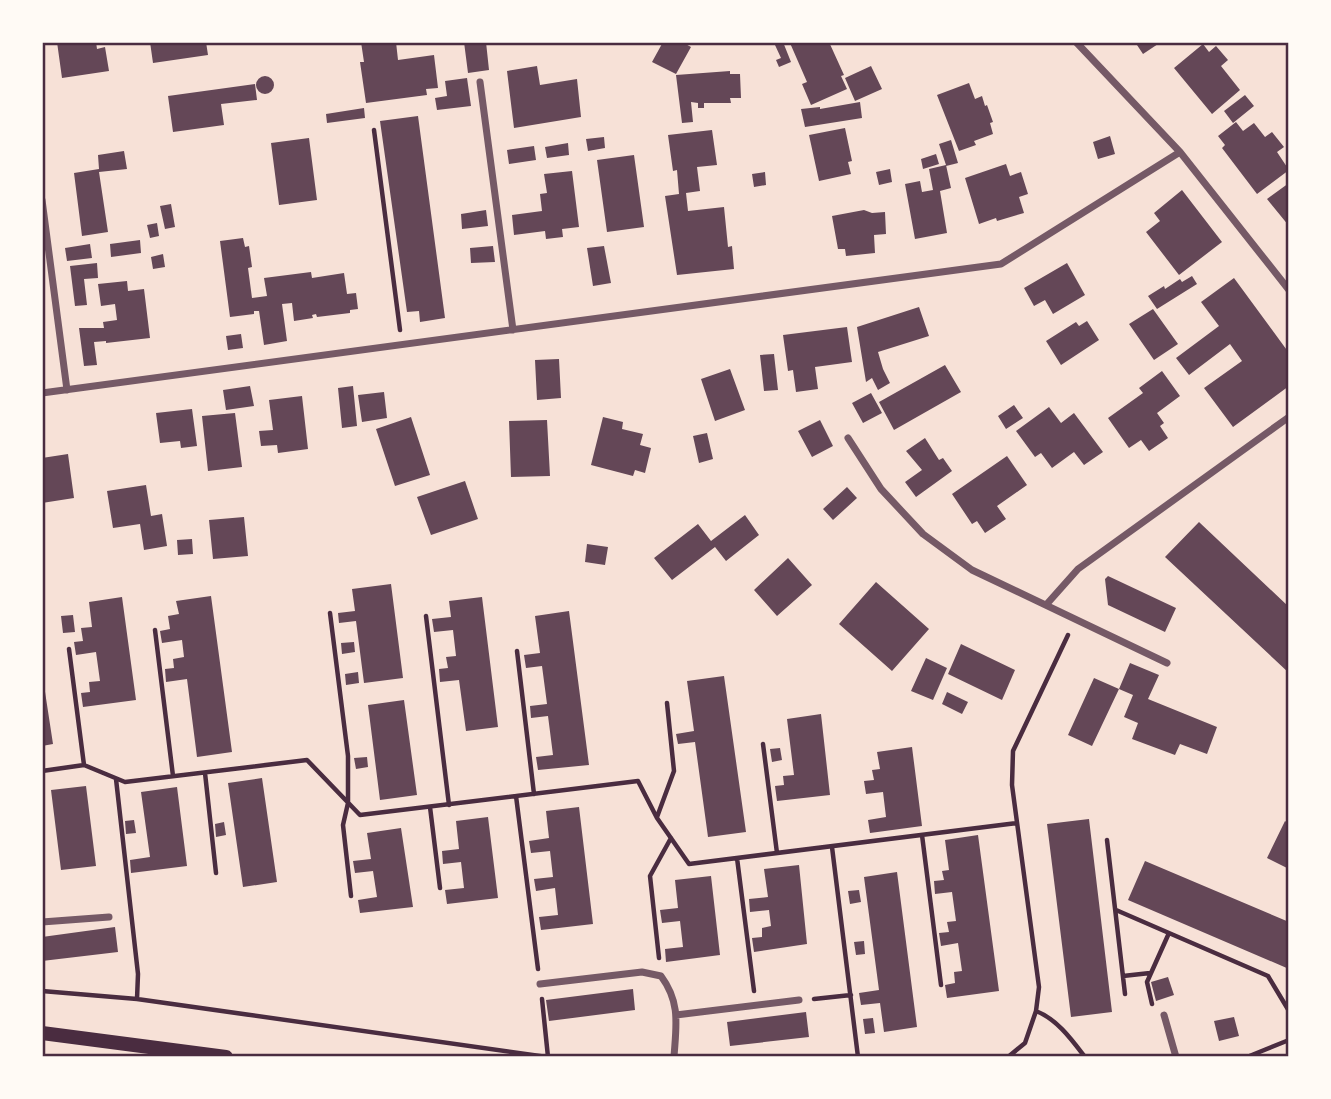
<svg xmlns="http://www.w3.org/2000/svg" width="1331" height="1099" font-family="'Public Sans',sans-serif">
<rect width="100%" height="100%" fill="#f7e1d7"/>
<path fill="#644757" d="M57,42H96L97,49L105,47L109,71L62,78Z
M150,42H206L208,55L153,63Z
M361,42H396L398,60L434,55L438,88L426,89L427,95L366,103L360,62H364Z
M464,42H486L489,70L468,73Z
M663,42L676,45L678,42H682L691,47L676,74L652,62Z
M783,42L791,62L779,67L776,60L781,58L775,45Z
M792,42H829L844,75L841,76L847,89L811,105L802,84L807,82L790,43Z
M1135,42H1161L1143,54Z
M1203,44L1209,52L1216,46L1228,60L1221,66L1240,90L1212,114L1174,68Z
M537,66L540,85L577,79L581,117L514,128L507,71Z
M871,66L882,89L855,101L845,78Z
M730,71V74H740L741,98H730L731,103H704V108H698V103L691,102L693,122L682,123L676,75Z
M256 85a9 9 0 1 1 18 0a9 9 0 1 1-18 0Z
M467,78L471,106L437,110L435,98L447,96L445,81Z
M969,83L975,99L982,96L985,106L987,105L993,122L990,123L993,134L974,141L976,145L959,151L937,95Z
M255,84L257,100L221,104L224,125L173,132L168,96Z
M1245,95L1254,106L1233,123L1224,111Z
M860,102L862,118L805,127L801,109L820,107V109Z
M364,108L365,118L327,123L326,114Z
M418,116L445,318L420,322L419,311L407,312L380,121Z
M1236,122L1243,131L1254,123L1265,137L1272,132L1284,147L1277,152L1289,170L1257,194L1222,148L1225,145L1218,136Z
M845,128L852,161L848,162L851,174L819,181L809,135Z
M712,130L717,165L697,167L700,191L686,193L688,211L724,207L728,247L732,246L734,269L677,275L665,196L679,194L677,170L673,171L668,135Z
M1110,136L1115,154L1098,159L1093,142Z
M604,137L605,148L588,151L586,139Z
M309,138L317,200L279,205L271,143Z
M951,140L958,163L946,166V165L951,188L940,191L947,233L915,239L905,184L920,181L922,192L933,190L929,169L946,165L939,144Z
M568,143L569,155L547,158L545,147Z
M534,146L536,160L509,164L507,150Z
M124,151L127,169L99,172L108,232L82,236L74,173L99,169L98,155Z
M936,154L939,164L923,169L921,159Z
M634,155L644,227L607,232L597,160Z
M1006,164L1010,176L1021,172L1028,194L1019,197L1024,213L997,221L996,218L979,224L965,178Z
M890,169L892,182L879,185L876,172Z
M572,171L579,227L562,229L563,237L546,239L545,231L514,235L512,215L542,211L540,194L547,193L544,174Z
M765,172L766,185L754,187L752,174Z
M1289,183V226L1267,199Z
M1182,190L1222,242L1179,275L1146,232L1160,221L1154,213Z
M171,204L175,227L165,229L160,206Z
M486,210L488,226L462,229L461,214Z
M864,210L872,213L885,212L886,234L874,235L875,253L846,256L845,249H838L832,216Z
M157,223L159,236L150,238L147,225Z
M243,238L245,247L249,246L252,267L248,268L252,298L267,296L264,278L311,272L312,278L344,273L347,294L356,293L358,309L350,310V313L317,317L316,314L312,315L313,318L294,321L292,303L282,304L287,341L264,345L259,311H254V314L230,317L220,241Z
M140,240L141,253L111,257L110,244Z
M90,244L92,258L67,261L65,248Z
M493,246L495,262L471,263L470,248Z
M604,246L611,283L593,286L587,248Z
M163,254L165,267L153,269L151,257Z
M97,263L98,278L84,279L87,305L75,306L70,266Z
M1067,263L1085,295L1053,314L1045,300L1034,306L1024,288Z
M1192,276L1197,284L1157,309L1148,296L1164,286L1165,289L1180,279L1182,282Z
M1234,278L1289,353V386L1233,427L1204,388L1242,361L1230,344L1189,375L1176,358L1219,326L1201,302Z
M127,281L128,291L144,289L150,338L106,343V341L94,342L97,365L84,366L79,328H104L103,322L117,320L115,304L101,306L98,284Z
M919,307L929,336L878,352L883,369L890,383L878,390L872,378L866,382L857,327Z
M1153,309L1178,344L1154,360L1129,324Z
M1087,321L1099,340L1061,365L1046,341L1076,322L1079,326Z
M847,327L852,362L815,367L818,389L796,392L793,370L788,371L783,335Z
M241,334L243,348L228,350L226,336Z
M774,354L778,390L764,391L760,355Z
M559,359L561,398L537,400L535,360Z
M945,365L961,392L894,430L879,402Z
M730,369L745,410L715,421L701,379Z
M1162,371L1180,396L1157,413L1164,423L1160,426L1168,438L1149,451L1141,440L1129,448L1108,418L1143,393L1139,388Z
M250,386L254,406L226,410L223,390Z
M353,386L357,426L342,428L338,388Z
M384,392L387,418L362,422L358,395Z
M871,393L882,413L863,423L852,403Z
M302,396L308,449L278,453L277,445L261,446L259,431L273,430L269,400Z
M1014,405L1023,418L1006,429L998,416Z
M1049,407L1061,423L1074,413L1103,452L1084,465L1074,452L1052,468L1041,453L1035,457L1016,431Z
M192,409L197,446L181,448L180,441L160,443L156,413Z
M235,413L242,467L208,471L202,416Z
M411,417L430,475L395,486L376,429Z
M603,417L623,422L622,429L643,434L640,445L651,448L645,473L635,470L633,476L591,465Z
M547,420L550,476L511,477L509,421Z
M820,420L833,446L812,457L798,431Z
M707,433L713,459L699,463L693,436Z
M925,438L939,460L943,458L952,471L916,497L905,482L922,470L906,451Z
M68,454L74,498L42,503V458Z
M1007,456L1027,485L997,506L1006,519L985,533L977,521L972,524L952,494Z
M465,481L478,519L431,535L417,497Z
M146,485L151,516L162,514L167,546L144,550L140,524L113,528L107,491Z
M847,487L857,498L833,520L823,509Z
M745,515L759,535L726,561L715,547L672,580L654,558L698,524L711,541Z
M244,517L248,556L213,559L209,520Z
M1199,522L1289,607V673L1165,557Z
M192,539L193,554L178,555L177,540Z
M587,544L608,547L605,565L585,562Z
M788,558L812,585L777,616L754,590Z
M1108,576L1176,608L1165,632L1108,605L1105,579Z
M876,582L929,629L892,671L839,624Z
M391,584L403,678L364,683L356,621L339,623L338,613L355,611L352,589Z
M211,596L232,752L197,757L187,679L166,682L165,669L174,668L173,659L184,657L182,640L162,643L160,631L170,629L168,616L179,614L176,601Z
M122,597L136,700L83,707L81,693L90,692L89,682L100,681L96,652L76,655L74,642L83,641L81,628L92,627L89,602Z
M482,597L498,727L466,731L459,680L440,682L439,669L448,668L446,657L456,656L453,630L434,632L432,619L451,617L449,601Z
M569,611L589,765L538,770L536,757L553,755L548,716L531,718L530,706L547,704L542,666L526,668L524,655L540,653L535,616Z
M73,615L75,632L63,633L61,616Z
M354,642L355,652L342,654L341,643Z
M961,644L1015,670L1002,700L948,674Z
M926,658L947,668L933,700L911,691Z
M1130,663L1159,675L1148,699L1217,727L1207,754L1180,744L1175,755L1132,739L1138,723L1124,717L1133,695L1119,689Z
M42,672L53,744L42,746Z
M358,672L359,683L346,685L345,674Z
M724,676L746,832L708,837L695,742L678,744L676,734L694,731L687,681Z
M1094,678L1119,689L1092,746L1068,735Z
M947,692L968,702L962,714L942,704Z
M404,700L417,795L380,800L368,705Z
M821,714L830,795L777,801L775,786L784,785L783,776L794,775L787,719Z
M912,747L922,826L870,833L868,820L886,817L883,792L866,794L864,781L874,780L872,770L880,769L877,752Z
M780,748L782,760L772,762L770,749Z
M367,757L368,767L356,769L354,758Z
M262,778L277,882L243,887L228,783Z
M86,786L96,866L61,870L51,790Z
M177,787L187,866L131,873L130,860L150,857L141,792Z
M579,807L593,924L541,930L539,917L558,915L555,888L536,891L534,879L553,877L550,851L531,853L529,841L549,838L546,811Z
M488,817L498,898L447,904L445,890L464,888L461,862L443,864L442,851L459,849L456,821Z
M1089,819L1112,1012L1071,1017L1047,824Z
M134,820L136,833L126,834L125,821Z
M1285,821L1289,824V869L1267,858Z
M224,822L226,835L216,837L215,824Z
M401,828L413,907L360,913L358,900L377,897L373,871L355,873L353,861L371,859L367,833Z
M978,835L999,991L947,998L945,985L955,983L954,972L962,971L958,943L941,946L939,933L949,932L947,922L956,921L952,892L935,894L934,881L944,880L942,871L949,870L945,840Z
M1145,861L1289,922V969L1128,900Z
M799,865L807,944L754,952L752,938L762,937V928L771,926L769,910L750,912L749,899L768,897L764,869Z
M897,872L917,1027L884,1032L880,1003L861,1005L859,993L879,990L864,877Z
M711,876L720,955L666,962L665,949L683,947L680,921L662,923L660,910L678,908L675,880Z
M859,890L861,902L850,904L848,891Z
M115,927L118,952L42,961V937Z
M864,941L865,954L856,955L854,942Z
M1168,977L1174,995L1156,1001L1151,982Z
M633,989L635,1010L549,1021L546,1000Z
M806,1012L809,1037L730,1046L727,1022Z
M1234,1017L1239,1036L1219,1041L1214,1021Z
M873,1018L875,1033L865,1034L863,1019Z"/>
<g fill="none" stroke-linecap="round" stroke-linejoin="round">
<path stroke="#4a2c40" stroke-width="4.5" d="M374,130L400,330
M330,613L348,756V803L343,825L351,896
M426,616L449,805
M155,630L173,776
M69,649L84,765
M517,651L534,794
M763,744L777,853
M42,771L84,765L125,782L307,760L360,815L638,781L657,818L689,864L1017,823
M205,773L216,873
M116,779L138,974L137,999
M516,796L538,969
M430,807L440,888
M657,817L674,771L667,703
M922,835L941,985
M1107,840L1125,994
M832,847L858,1057
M737,858L754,991
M1116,910L1268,976L1289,1011
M659,958L650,876L671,838
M1123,976L1150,973
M42,991L137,999L547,1057
M542,999L548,1057
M814,999L851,995
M1152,1004L1147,982L1169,933
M1036,1011C1057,1019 1072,1040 1085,1057
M1008,1057L1025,1043L1036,1011L1039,987L1012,785L1013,751L1068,635
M1247,1057L1289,1040"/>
<path stroke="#755966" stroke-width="7" d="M1076,42L1180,152L1289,290
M480,82L513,330
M42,200L67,390
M42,393L1001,264L1180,152
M848,438L881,489L923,534L972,570L1167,663
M1046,605L1078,569L1289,417
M42,922L109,917
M540,984L642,972L661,976C681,1003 676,1026 674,1057
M676,1015L799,1000
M1164,1015L1176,1057"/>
<path stroke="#4a2c40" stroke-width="14" d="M42,1033L226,1057"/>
</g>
<rect width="1331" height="1099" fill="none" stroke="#fffaf5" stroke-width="88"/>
<rect x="44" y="44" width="1243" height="1011" fill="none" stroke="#4a2c40" stroke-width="2.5"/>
</svg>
